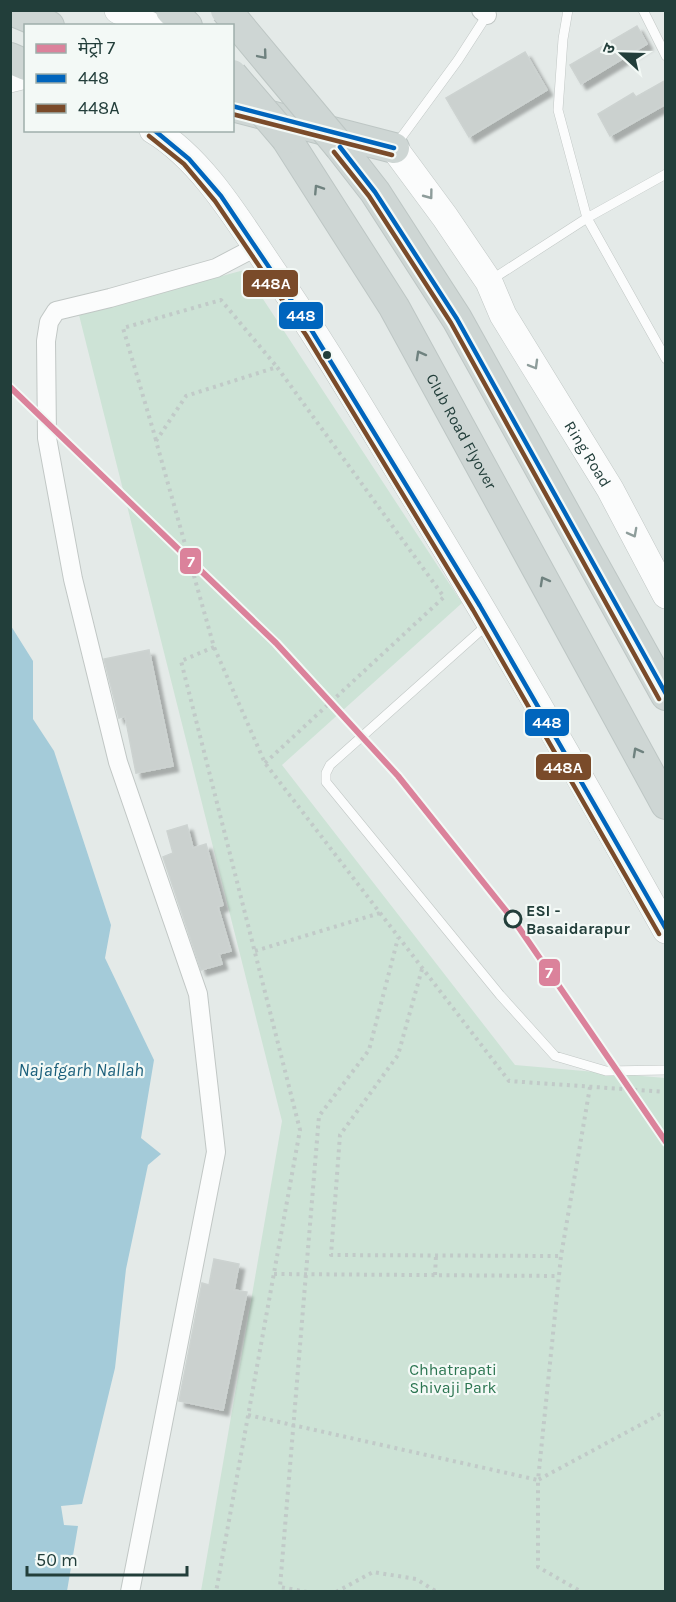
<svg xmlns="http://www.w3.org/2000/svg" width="676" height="1602" font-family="Karla,'Noto Sans Devanagari',sans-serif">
<defs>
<filter id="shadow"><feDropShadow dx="5.5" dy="5.5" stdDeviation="1.5" flood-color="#0004"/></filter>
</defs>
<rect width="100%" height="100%" fill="#e4eae8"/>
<path fill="#cde3d6" d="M244,270L462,603L282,765L515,1065L665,1078V1591H201L282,1121L79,315Z"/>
<path fill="#a4cbd9" d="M11,626L33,661V719L54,751L111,925L105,958L154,1060L141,1138L161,1154L148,1165L126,1269L115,1368L82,1504L61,1506L64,1525L78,1526L67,1591H11Z"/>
<path fill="#cbd1cf" stroke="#cdd3d1" stroke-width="1.5" filter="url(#shadow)" d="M637,26L647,44L581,84L570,65Z
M525,52L547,90L469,137L446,98Z
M666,80V104L610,136L598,114L633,93L636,97Z
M149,650L173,766L136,773L125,716L119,718L104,659Z
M187,825L193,848L206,844L223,905L218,907L231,951L219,954L222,964L201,970L163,857L173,853L167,831Z
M214,1259L239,1264L234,1290L247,1292L223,1410L179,1401L202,1283L209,1285Z"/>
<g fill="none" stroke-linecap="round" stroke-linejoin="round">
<g stroke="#c1c7c5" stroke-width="10">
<path id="service" d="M568,10L563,39L558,110L587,218L666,359
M643,10L666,56
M395,146L458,60L489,12
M491,280L587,218L666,174
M488,624L330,765L326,773V782L500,995L555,1056L606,1071L666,1070"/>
</g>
<g stroke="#c1c7c5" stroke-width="20">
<path id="minor" d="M481,10L487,15
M130,1592L216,1152L198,994L118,762L73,579L47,438L46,341L49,322L56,311L110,298L216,268L256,247"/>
</g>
<g stroke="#c0c7c5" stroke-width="28">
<g id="secondary">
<path d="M118,10L151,26"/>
<path d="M10,79L26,75"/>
<path d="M153,130C205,161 242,227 276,276C326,348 370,424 416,499C502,641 585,785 666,930"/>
<path id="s1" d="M394,148L445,217L489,282L503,315L610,489L666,595"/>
</g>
</g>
<g stroke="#bdc6c4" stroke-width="32">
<g id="primary">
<path d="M11,10L49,26"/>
<path d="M171,10L187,26"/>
<path d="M10,58L26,65"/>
<path d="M232,106L394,148"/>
<path id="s2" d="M286,138L394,307L666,804"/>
<path d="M340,147L375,192L457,319L666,695"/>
</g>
</g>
<path stroke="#c1cac8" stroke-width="4" stroke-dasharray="3 4.5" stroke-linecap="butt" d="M156,440L123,328L221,300L277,367
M214,647L181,661L300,1130L216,1592
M265,763L444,597L277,367L186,396L156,441L214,647L265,763L509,1081L666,1092
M255,951L380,913
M422,969L398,1055L340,1135L331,1255L561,1256
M590,1087L561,1256L538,1480L666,1411
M274,1274L558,1276
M435,1275L436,1255
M248,1415L538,1480V1567L582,1592
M307,1592L280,1587L319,1116L369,1050L398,938
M336,1592L373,1572L416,1579L437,1592"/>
<use href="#service" stroke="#fbfcfc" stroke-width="9"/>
<use href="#minor" stroke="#fbfcfc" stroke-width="18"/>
<use href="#secondary" stroke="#fbfcfc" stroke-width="27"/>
<use href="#primary" stroke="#ced6d4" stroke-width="30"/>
<g stroke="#bdc6c4" stroke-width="32" stroke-linecap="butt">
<path id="primary-bridge" d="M226,10L340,147
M232,75L286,138"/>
</g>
<use href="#primary-bridge" stroke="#ced6d4" stroke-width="30"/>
<g stroke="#f3f9f6" stroke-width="9">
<path id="bus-1" d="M232,106L394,148
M154,130L189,159L221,196L312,331L480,606L666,929
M340,147L375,192L457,319L666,694"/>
</g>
<g stroke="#f3f9f6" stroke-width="9">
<path id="bus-2" d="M232,114L392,155
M149,136L184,164L215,201L306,335L473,610L659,934
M334,152L369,196L451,323L659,699"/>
</g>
<use href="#bus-1" stroke="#0065bd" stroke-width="4.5"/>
<use href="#bus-2" stroke="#7a4b2a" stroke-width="4.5"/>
<g stroke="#f3f9f6" stroke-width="10">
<path id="metro-1" d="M10,387L276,643L398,776L515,922L666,1142"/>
</g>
<use href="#metro-1" stroke="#db829b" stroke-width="6"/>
</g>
<defs><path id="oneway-chevron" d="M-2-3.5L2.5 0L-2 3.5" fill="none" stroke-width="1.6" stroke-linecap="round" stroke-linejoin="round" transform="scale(1.5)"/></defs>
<g stroke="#6f827f">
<use href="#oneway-chevron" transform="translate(263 55) rotate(50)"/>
<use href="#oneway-chevron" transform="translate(318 189) rotate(-123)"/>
<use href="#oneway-chevron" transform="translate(420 355) rotate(-119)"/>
<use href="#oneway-chevron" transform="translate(544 581) rotate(-119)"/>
<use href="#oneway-chevron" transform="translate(637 752) rotate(-119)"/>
</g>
<g stroke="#8e9d9b">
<use href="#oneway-chevron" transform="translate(429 195) rotate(53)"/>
<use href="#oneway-chevron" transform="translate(534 365) rotate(60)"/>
<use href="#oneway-chevron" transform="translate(633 533) rotate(62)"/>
</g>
<circle fill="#223e3a" stroke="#f3f9f6" stroke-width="2" cx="327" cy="355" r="5"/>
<circle fill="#f3f9f6" stroke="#223e3a" stroke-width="3" cx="513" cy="919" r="8"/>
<g text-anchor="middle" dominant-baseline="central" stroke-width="4.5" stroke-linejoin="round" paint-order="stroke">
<g font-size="16" fill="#223e3a" stroke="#f3f9f6">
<text stroke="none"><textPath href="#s2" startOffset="342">Club Road Flyover</textPath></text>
<text stroke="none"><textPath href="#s1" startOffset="363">Ring Road</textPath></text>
</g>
<g font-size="16" font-weight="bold" fill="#223e3a" stroke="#f3f9f6" text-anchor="start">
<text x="526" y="910">ESI -<tspan x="526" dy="18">Basaidarapur</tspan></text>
</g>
<g font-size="16" fill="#2b7551" stroke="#f3f9f6">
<text x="453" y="1369">Chhatrapati<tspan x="453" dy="18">Shivaji Park</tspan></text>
</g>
<g font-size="18" font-style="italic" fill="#1b5f7b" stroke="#f3f9f6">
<text x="81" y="1070">Najafgarh Nallah</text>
</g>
</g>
<g stroke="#f3f9f6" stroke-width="2">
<rect x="242" y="269" width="57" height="29" rx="6" fill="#7a4b2a"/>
<rect x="278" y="301" width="46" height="29" rx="6" fill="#0065bd"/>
<rect x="179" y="547" width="23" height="28" rx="6" fill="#db829b"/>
<rect x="524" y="708" width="46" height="29" rx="6" fill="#0065bd"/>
<rect x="535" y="753" width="57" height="28" rx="6" fill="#7a4b2a"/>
<rect x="538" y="958" width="23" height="29" rx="6" fill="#db829b"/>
</g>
<g font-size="16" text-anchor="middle" font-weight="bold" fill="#fff">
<text x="271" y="289">448A</text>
<text x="301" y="321">448</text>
<text x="191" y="567">7</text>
<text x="547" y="728">448</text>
<text x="563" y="773">448A</text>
<text x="549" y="978">7</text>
</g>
<rect width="676" height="1602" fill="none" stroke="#223e3a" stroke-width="24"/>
<rect x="24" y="24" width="210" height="108" fill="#f3f9f6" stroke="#9faeab" stroke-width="1.5"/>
<rect x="36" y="44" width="30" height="9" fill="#db829b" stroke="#9faeab" stroke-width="1.5"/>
<text x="78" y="54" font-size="18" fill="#223e3a">मेट्रो 7</text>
<rect x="36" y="74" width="30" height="9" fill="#0065bd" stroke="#9faeab" stroke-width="1.5"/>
<text x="78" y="84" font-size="18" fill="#223e3a">448</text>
<rect x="36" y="104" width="30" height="9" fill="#7a4b2a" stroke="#9faeab" stroke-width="1.5"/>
<text x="78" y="114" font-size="18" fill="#223e3a">448A</text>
<g transform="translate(622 54) rotate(292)" stroke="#f3f9f6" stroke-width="4.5" paint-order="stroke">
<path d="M0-4.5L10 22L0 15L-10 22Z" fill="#223e3a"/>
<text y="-9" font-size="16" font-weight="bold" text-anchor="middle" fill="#223e3a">उ</text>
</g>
<path d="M27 1566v9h160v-9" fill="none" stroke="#223e3a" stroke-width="3"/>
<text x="36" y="1566" font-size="18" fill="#223e3a" stroke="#f3f9f6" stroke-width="4.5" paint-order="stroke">50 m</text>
</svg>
